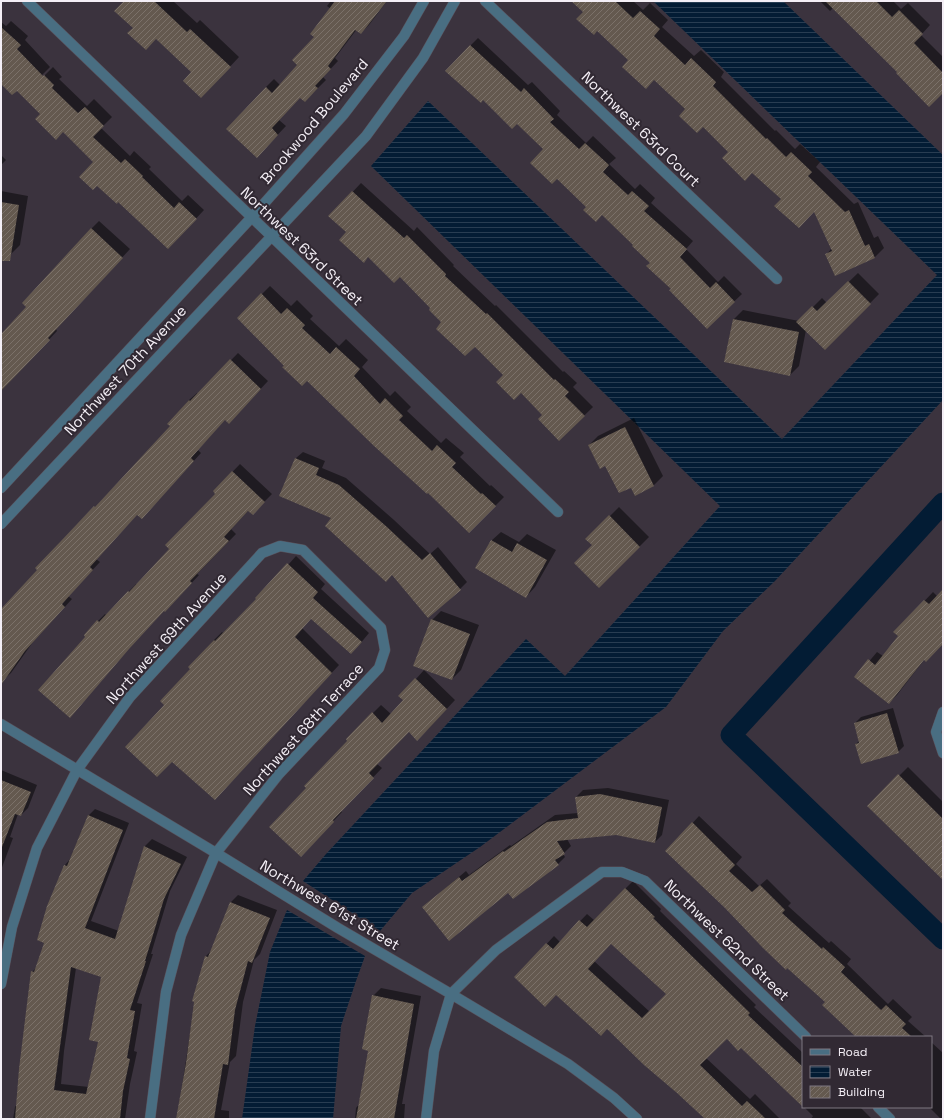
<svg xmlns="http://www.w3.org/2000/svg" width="944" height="1120" font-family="'Space Grotesk',sans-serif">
<defs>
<pattern id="water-rules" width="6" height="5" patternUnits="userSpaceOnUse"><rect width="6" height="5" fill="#031c34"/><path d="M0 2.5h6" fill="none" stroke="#283d52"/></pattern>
<pattern id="building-hatch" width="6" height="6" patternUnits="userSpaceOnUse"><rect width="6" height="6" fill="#64594f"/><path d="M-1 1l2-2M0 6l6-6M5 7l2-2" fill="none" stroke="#7b7169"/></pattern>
</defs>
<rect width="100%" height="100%" fill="#3b333e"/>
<path fill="url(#water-rules)" d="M653,1H783L943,155V400L775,581L723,631L666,707L480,847L412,893L380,931L303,881L326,854L526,639L565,676L720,506L371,166L428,101L782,439L937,275Z
M287,910L365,956L356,981L341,1026L333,1119H242L255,1026L270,952Z"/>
<path fill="#0007" fill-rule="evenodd" d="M124,1H173L197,23L200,20L239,57L210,88L157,38L134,28Z
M331,1H387L369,25L361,33L357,29L335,58L338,61L323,77L326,80L313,93L300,96L279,120L286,126L265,148L266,87L274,79L280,85L299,65L331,9L327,6Z
M573,1H633L643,10L650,3L668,20L662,27L694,56L701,50L724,72L721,77L775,131L776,130L795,149L800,144L820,162L816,167L854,204L858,202L874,238L878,236L884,248L875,257L835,275L826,255L832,248L815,211L782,199L729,152L654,79L630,60Z
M820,1H893L901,9L908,3L930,25L921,35L943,57V91L899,72L833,8L830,11Z
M11,21L28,36L25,40L50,67L40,77L41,79L53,67L62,77L59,79L87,106L94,99L112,117L101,128L130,156L134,151L151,167L149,169L182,201L188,195L204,210L176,240L63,131L42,114L17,90L1,83V22L6,26Z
M478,38L528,85L532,82L560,111L557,115L586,143L593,136L616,158L609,164L635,189L640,184L655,198L651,203L693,241L686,249L718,282L724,276L742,294L707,327L672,289L635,245L602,214L588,207L470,46Z
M1,155L6,160L1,165Z
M361,183L414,231L417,227L454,265L453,266L495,306L496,305L563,372L564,371L577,383L573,387L593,407L559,440L543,415L475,346L432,308L400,276L347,232L330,216Z
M1,191L28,196L20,245L11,254L1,253Z
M99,221L130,249L56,329L57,331L1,391V335L28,307L91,229Z
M858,273L879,294L825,349L806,330L799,366L790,375L725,361L734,319L743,310L799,321L822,298L827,303Z
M270,286L291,306L297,300L313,316L310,319L339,346L346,339L368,360L362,367L390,396L395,391L411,407L407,411L441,443L446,438L464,453L460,457L490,486L491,485L504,497L469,532L428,491L307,380L285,366L238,318Z
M238,353L268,381L236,415L225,419L198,450L201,453L149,510L138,513L96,559L100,562L68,596L72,599L33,642L11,673L3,680L1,678V611L172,426L169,424L189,400L197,393L198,394Z
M634,418L663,476L654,485L636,494L632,486L606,464L589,445L598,436Z
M303,452L325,461L322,468L346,478L394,520L430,554L438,547L467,582L460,589L393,574L333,518L280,495L296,458Z
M240,464L272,494L260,506L249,510L231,529L236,534L197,574L199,575L172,604L164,610L86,637L98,621L105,614L106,615L136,584L137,585L170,549L217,494L214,491Z
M619,507L649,537L599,587L593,545L587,539Z
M501,532L519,542L527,534L556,550L535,587L526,597L491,541Z
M296,556L325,584L321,589L369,633L359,645L311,618L302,628L339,665L222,791L166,705L191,669L190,667L214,640L222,632L223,633L258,599Z
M943,590V643L924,660L897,695L889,703L856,677L877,652L883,656L899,636L895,632L933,592L937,596Z
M441,611L479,625L461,670L452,679L432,620Z
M424,670L455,700L426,731H409L377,764L382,768L341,811L342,812L309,847L307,788L349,741L347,739L381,705L391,714L405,700L416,679Z
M893,708L904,746L898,752L856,744L860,740L855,723L861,717Z
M908,767L943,802V866L869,806Z
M1,770L37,785L28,808L21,815L18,814L10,837L13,838L1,870Z
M608,788L669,800L662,835L655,842L616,834L567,839L571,846L563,854L565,857L558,864L513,898L508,892L423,907L466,871L469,875L510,845L511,846L555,815L578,813L576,797L583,790Z
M95,809L129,823L91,921L119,931L145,846L152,839L187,857L170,891L151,954H153L137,1003L142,1004L134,1051L137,1052L130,1084L125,1119H13L15,1107L17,1104L32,972L37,967L45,942L48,906L65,865L70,859L88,816ZM76,968L102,976L99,1041L89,1087L61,1084L64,1051Z
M699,816L742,857L736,864L759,886L767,879L791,903L788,906L829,943L831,941L851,959L847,964L888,1004L893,999L912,1017L908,1021L926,1037H857L826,1002L667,851Z
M633,881L661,909L660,911L756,1005L754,1007L803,1053V1106L741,1046L727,1038L706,1058L750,1099L755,1094L780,1119H706L607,1028L556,994L516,977L554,936L560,942L587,914L594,920ZM611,943L667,994L650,1012L594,961Z
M238,895L277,910L260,954L254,960L243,1002L236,1056L230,1062L221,1110L229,1111V1119H177L195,1001L193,1000L206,956L212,950L230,903Z
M381,988L421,996L402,1104H405L404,1119H355L356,1108L360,1103L370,1050L373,996Z
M931,1042L943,1053V1119H941L929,1107H931Z
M804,1107H860L872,1119H811L813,1116Z"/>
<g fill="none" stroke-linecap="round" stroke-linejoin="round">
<path stroke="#031c34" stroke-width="21" d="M943,503L731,735L943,939"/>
</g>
<path fill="url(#building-hatch)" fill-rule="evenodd" d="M124,1H154L187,32L190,29L231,67L201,98L183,81L191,72L156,39L146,50L127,33L133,28L114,11Z
M335,1H387L361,34L355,30L328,66L331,69L315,86L318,88L305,102L300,98L272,128L278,135L257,158L226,129L266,87L272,93L297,65L292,60L314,37L310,34Z
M571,1H615L633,18L640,11L660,29L654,36L685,65L691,58L716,82L713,86L766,139L767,138L786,157L791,152L812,172L808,176L845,212L849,210L865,246L869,244L875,258L835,276L825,254L832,251L814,212L799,228L774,206L781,199L752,173L745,181L722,158L728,152L703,127L697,133L679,116L685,109L654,80L646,89L622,67L628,60L597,31L594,35L576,19L583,12Z
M825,1H876L892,17L899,10L923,34L914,43L943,73V93L929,107L896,73L897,72Z
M1,27L21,45L17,49L43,76L44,75L54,85L52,88L78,113L85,107L104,126L93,137L121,163L125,159L143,176L142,177L174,208L179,202L197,219L168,249L118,202L117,204L97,186L93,190L79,177L93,162L63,132L56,140L35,119L40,114L17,91L12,95L1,84Z
M470,45L521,92L524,88L554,119L550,122L579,149L585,143L609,165L603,172L628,195L632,191L649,206L644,211L687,249L680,257L710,288L716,282L735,302L707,329L669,290L671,289L646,266L650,263L632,246L633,245L602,215L596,222L583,210L586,207L557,179L552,184L530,163L543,149L517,124L512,129L483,100L481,103L445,71Z
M352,191L404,238L407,235L446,274L445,276L486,314L487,313L554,380L555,379L569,392L565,396L585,416L559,441L538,419L542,415L521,393L514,400L496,382L503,375L475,347L465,356L436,329L441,322L429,310L430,308L400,277L394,283L368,257L364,263L339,240L346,232L328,216Z
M1,202L19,205L10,261H1Z
M91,228L123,258L48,338L50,340L1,391V334L26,307L22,303Z
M848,281L871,304L825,350L796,322L812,306L817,311Z
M261,293L281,314L287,308L305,325L302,328L330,354L336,347L360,369L354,376L380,404L385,398L403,416L399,420L432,451L437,445L456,463L452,467L481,494L482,493L496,506L469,533L428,493L427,494L374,446L307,381L302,386L282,367L284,366L237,318Z
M733,319L799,332L790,376L724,362Z
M230,359L261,389L229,424L225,420L191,458L194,461L142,519L137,515L90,567L93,570L62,604L65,607L25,651L1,685V609L37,570L35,568L61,541L94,506L95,507L170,426L167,424L189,400L190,401Z
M625,427L654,486L635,496L631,488L619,493L605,466L600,469L588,445Z
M295,458L319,468L316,475L339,485L387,527L422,560L430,553L461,590L428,618L392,575L386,582L325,526L331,518L279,496Z
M232,471L265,502L253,515L248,511L224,537L229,541L190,581L192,583L165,612L164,611L129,649L70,718L38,690L85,637L84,635L97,620L99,622L128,591L129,592L169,549L165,545L215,494L213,491Z
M609,515L640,547L599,588L574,563L592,545L585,539Z
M491,540L512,552L517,543L547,560L526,598L475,568Z
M287,563L318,592L313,598L362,642L351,654L311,619L295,637L332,673L215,800L172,762L157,777L125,747L164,705L160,701L190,669L188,667L214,640L215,641L256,599L255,598Z
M943,589V644L926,662L924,660L889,704L854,677L868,659L875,665L898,636L893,632L924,600L929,604Z
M431,619L470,634L452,680L413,666Z
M415,678L447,709L417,741L409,732L369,773L374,778L333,820L334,822L301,857L269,827L306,788L304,786L347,741L346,739L372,712L382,723L403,700L398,696Z
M887,713L899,753L861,764L855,744L859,743L854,723Z
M898,774L943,819V880L867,806Z
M1,780L31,792L21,816L15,814L2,847H1Z
M600,794L662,807L655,843L616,835L557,841L565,854L555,860L559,865L513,899L508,893L449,941L422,907L459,877L462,881L503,851L504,852L547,822L578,818L575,797Z
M88,815L123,830L85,928L115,939L144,846L181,864L164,899L145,961H146L130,1010L135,1011L127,1058L130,1059L123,1091L120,1119H15L19,1069L31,971L34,972L44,943L37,940L47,906L64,865L67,866ZM71,967L101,977L89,1040L98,1042L86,1094L54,1090Z
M692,822L735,865L729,871L752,892L760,885L785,910L782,913L822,949L823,947L845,967L841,972L881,1010L886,1005L906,1024L902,1028L912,1037H856L822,1005L825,1002L787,968L786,970L763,948L725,908L665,851Z
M625,888L655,917L653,918L750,1013L748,1015L803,1067V1107L741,1048L738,1051L727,1039L700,1065L742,1106L747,1101L766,1119H705L677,1093L644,1065L607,1029L601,1036L556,995L545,1007L514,977L546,943L553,949L579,920L587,927ZM611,944L666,994L642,1018L588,969Z
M230,902L270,918L252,963L248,961L235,1010L228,1065L223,1064L214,1119H176L186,1063L194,1002L192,1001L205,956L208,957Z
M372,995L414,1004L394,1119H356L368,1051L362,1049Z"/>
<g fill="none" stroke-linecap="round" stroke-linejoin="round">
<g stroke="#59515b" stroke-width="11">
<path id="minor" d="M27,1L558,512
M485,1L777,279
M1,488L251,218L344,114L404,36L424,1
M1,524L366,136L423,58L455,1
M943,712L936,732L943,753
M1,724L216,853L338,928L451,994L568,1064L614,1098L637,1119
M1,984L12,927L37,848L77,770L130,697L262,553L280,546L303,550L381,628L385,650L379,668L279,774L216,853L181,935L166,992L150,1119
M878,1107L890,1119
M426,1119L434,1051L451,994L496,950L602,872H622L645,881L806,1037"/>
</g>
<use href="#minor" stroke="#496e82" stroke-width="10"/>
</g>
<g text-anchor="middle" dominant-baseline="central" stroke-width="4" stroke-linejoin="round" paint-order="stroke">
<g font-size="15" fill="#f4eff6" stroke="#312933">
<text transform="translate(314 121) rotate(-50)">Brookwood Boulevard</text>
<text transform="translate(641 129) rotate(44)">Northwest 63rd Court</text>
<text transform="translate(302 246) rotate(44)">Northwest 63rd Street</text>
<text transform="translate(125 370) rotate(-47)">Northwest 70th Avenue</text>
<text transform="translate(166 638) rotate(-48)">Northwest 69th Avenue</text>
<text transform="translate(303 729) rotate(-48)">Northwest 68th Terrace</text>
<text transform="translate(330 905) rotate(31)">Northwest 61st Street</text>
<text transform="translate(727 940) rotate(44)">Northwest 62nd Street</text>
</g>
</g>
<rect width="944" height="1120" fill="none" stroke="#f4eff6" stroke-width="4"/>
<rect x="802" y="1036" width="130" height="72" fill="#312933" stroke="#7f7881"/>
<rect x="810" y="1049" width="20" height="6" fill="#496e82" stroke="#7f7881"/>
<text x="838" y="1056" font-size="12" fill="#f4eff6">Road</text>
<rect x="810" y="1066" width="20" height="12" fill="url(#water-rules)" stroke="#7f7881"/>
<text x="838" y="1076" font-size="12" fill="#f4eff6">Water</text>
<rect x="810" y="1086" width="20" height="12" fill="url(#building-hatch)" stroke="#7f7881"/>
<text x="838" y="1096" font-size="12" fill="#f4eff6">Building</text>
</svg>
